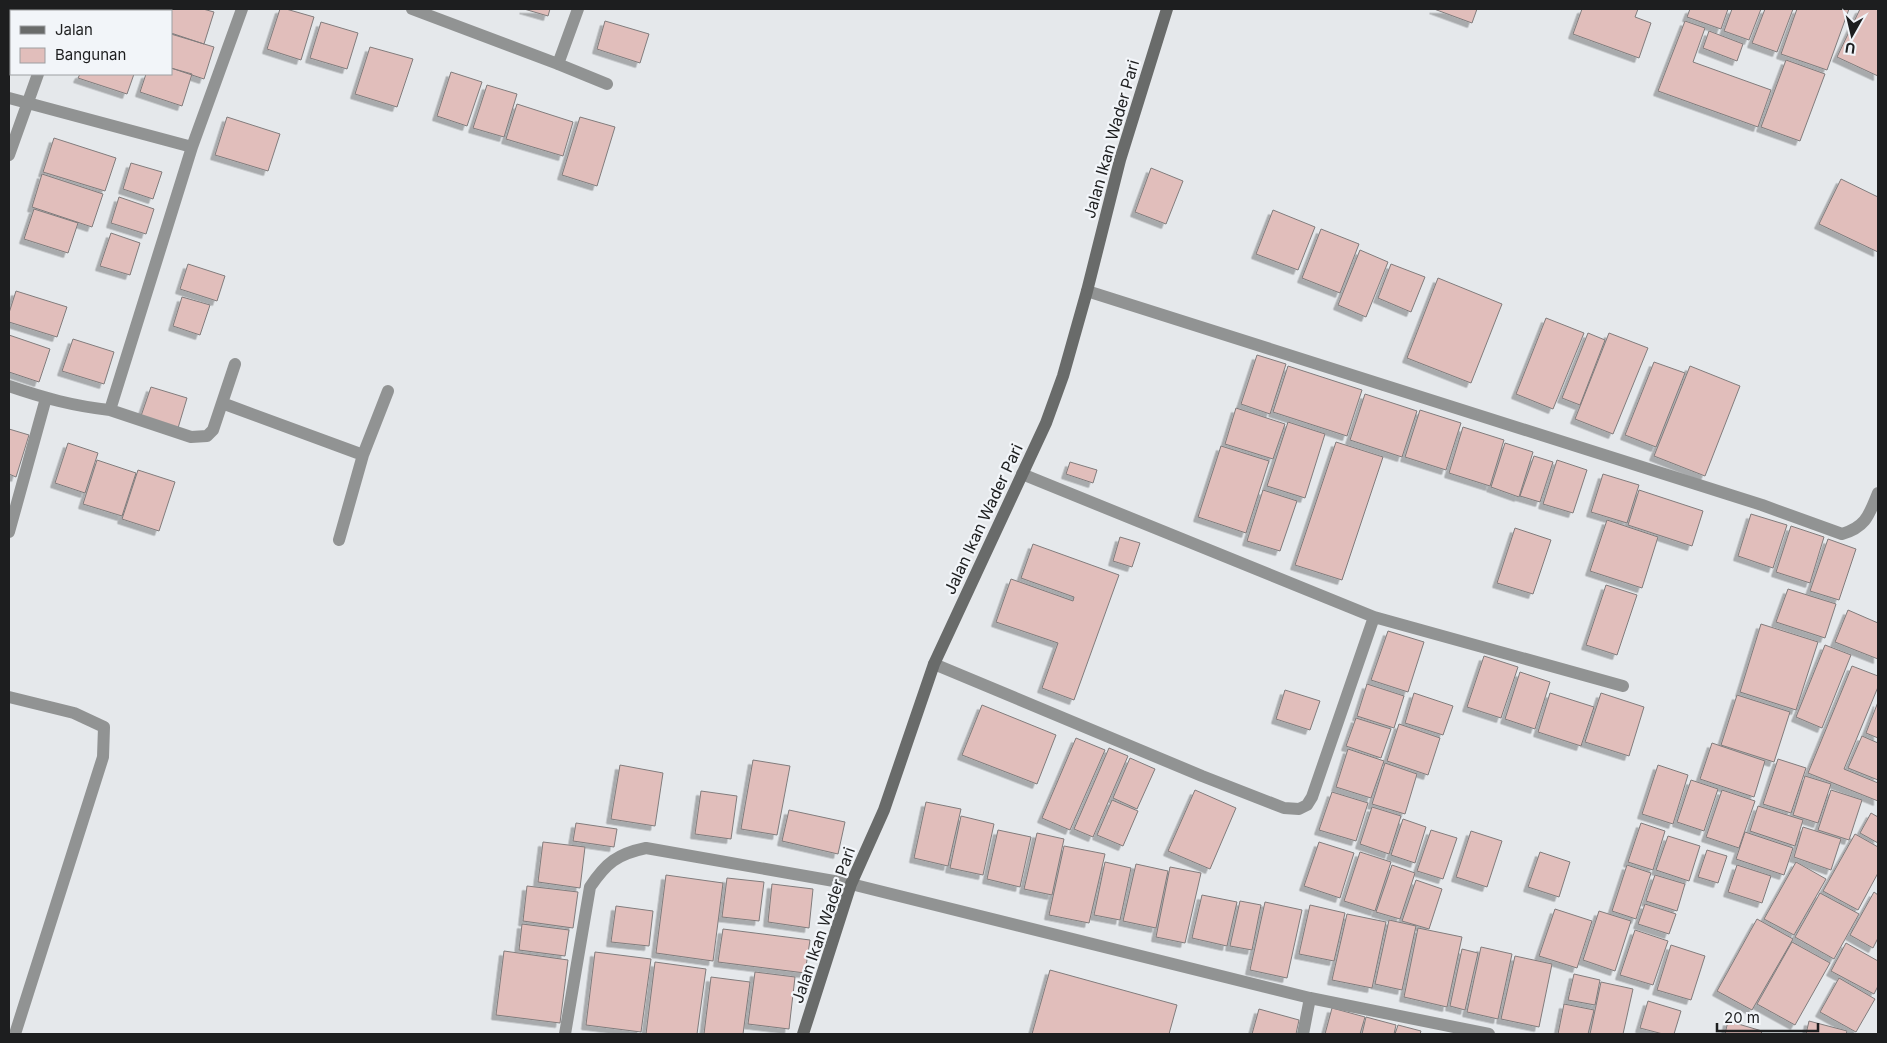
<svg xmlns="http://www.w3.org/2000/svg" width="1887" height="1043" font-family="Inter,sans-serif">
<defs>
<filter id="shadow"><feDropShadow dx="-4.5" dy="4.5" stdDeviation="0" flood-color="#0004"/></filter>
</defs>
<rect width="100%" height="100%" fill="#e5e8eb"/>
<path fill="#e1bebb" stroke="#817c7c" filter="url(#shadow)" d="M101,9H155L154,11H100Z
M166,9H203L214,12L204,44L171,33V11H166Z
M280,9H286L314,17L301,60L267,49Z
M524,9H550L548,16Z
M1434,9H1477L1472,23Z
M1582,9H1638L1635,17L1651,23L1639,58L1573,34Z
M1690,9H1728L1721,29L1687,17Z
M1732,9H1761L1749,40L1724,31Z
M1765,9H1793L1777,52L1752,43Z
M1797,9H1849L1827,70L1781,54Z
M1860,9H1878V76L1837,57Z
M9,12L11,13V50L9,58Z
M605,21L649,34L640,63L597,49Z
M1685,21L1705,28L1693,62L1771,90L1758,127L1658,91Z
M321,22L358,33L347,69L310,58Z
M1709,31L1743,44L1737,61L1703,48Z
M171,34L214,47L204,79L171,68Z
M370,47L413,59L397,107L355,94Z
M1786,60L1825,74L1800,141L1761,127Z
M171,68L192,74L182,106L140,92L146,74H171Z
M451,72L482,82L467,126L437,116Z
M80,74H134L127,94L78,78Z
M487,85L517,94L504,137L473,128Z
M517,104L573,122L563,156L506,139Z
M227,117L280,134L268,171L215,155Z
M580,117L615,127L597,186L562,175Z
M54,138L116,158L105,191L43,172Z
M131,163L162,172L153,199L123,189Z
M1151,168L1183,181L1166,224L1135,212Z
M42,174L103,194L92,227L32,207Z
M1841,179L1878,197V252L1819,224Z
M119,197L154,209L146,234L111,223Z
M34,209L78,223L68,253L24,239Z
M1273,210L1315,227L1298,270L1256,254Z
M1321,229L1359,244L1340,293L1302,278Z
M111,233L140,243L130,275L100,266Z
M1360,250L1388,262L1366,317L1338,305Z
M188,264L225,276L217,301L180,289Z
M1391,264L1425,277L1411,312L1378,298Z
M1438,278L1502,304L1471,383L1407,358Z
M16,291L67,307L57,337L9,322V313Z
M182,297L210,305L200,335L173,326Z
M1546,318L1584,333L1553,409L1516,394Z
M1588,333L1605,340L1580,405L1562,398Z
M1609,333L1648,348L1613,434L1575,419Z
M9,335L50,349L39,382L9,372Z
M73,339L114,352L104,384L62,371Z
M1257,355L1286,364L1270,414L1241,404Z
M1654,362L1685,373L1656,447L1625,435Z
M1288,366L1362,390L1347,436L1273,412Z
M1690,366L1740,386L1705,476L1654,456Z
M151,387L187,398L178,428L141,416Z
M1365,394L1417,411L1402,457L1350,440Z
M1236,408L1285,424L1273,459L1225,444Z
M1420,410L1461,423L1446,470L1405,457Z
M1288,422L1325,434L1305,498L1267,486Z
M1463,427L1504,440L1490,486L1449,473Z
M9,429L29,435L16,477L9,474Z
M1336,442L1383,457L1342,580L1295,565Z
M68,443L98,453L85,493L55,483Z
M1505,443L1533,452L1519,497L1491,487Z
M1221,446L1269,461L1246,533L1198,517Z
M1534,456L1553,462L1540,502L1520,496Z
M97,460L136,473L122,516L83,504Z
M1557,460L1587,470L1573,513L1543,504Z
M1070,462L1097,470L1093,483L1066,474Z
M138,470L175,482L159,531L122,519Z
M1603,474L1639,485L1627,523L1591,512Z
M1263,490L1297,501L1280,551L1247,541Z
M1639,490L1703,511L1692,546L1628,525Z
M1751,514L1787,525L1773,568L1738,556Z
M1607,520L1658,537L1642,588L1590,571Z
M1791,526L1824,537L1810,583L1776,572Z
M1515,528L1551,540L1533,594L1497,583Z
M1120,537L1140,543L1132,567L1113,561Z
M1828,539L1856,549L1839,600L1810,591Z
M1033,544L1119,575L1074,700L1042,688L1058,643L996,622L1011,579L1073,601L1074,597L1021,578Z
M1606,585L1637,595L1617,655L1586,645Z
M1788,589L1836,604L1825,638L1776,622Z
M1848,610L1878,623V659L1835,642Z
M1761,624L1818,642L1796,710L1740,692Z
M1388,631L1424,642L1408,692L1371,680Z
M1825,645L1851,655L1822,728L1796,717Z
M1484,656L1518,667L1501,718L1467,707Z
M1852,666L1878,676V687L1844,769L1878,783V801L1808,773Z
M1520,672L1550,682L1535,729L1505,719Z
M1367,684L1404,696L1394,728L1357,716Z
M1285,690L1320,701L1310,730L1276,719Z
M1414,693L1453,706L1443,735L1405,723Z
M1550,693L1594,707L1581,746L1538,732Z
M1601,693L1644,707L1629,756L1585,742Z
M1737,695L1790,712L1774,762L1721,745Z
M1878,702V738L1866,733Z
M982,705L1056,735L1037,784L962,755Z
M1356,718L1391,729L1381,758L1346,746Z
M1399,724L1440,738L1428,775L1387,761Z
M1862,736L1878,743V780L1848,768Z
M1076,738L1105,750L1070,830L1042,818Z
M1712,743L1765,761L1754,797L1700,779Z
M1109,748L1128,756L1093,837L1074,829Z
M1348,749L1384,761L1371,798L1336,787Z
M1130,758L1155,769L1137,809L1113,798Z
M1778,759L1806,768L1791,813L1763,804Z
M753,760L790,766L777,835L741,829Z
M1385,763L1417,774L1405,814L1372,804Z
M620,765L663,773L655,826L611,819Z
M1658,765L1688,775L1673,824L1642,814Z
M1805,776L1831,784L1818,823L1793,815Z
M1691,780L1718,789L1704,831L1677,822Z
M1195,790L1236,808L1210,869L1168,851Z
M1722,790L1755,801L1739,848L1706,837Z
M1831,790L1862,800L1849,840L1818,830Z
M701,791L737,796L731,839L695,834Z
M1332,792L1368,803L1356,841L1319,830Z
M1112,800L1138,811L1123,846L1097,835Z
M926,802L961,809L948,866L914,858Z
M1758,806L1803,820L1795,846L1750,831Z
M1372,807L1401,816L1389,854L1360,844Z
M789,810L845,822L838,854L782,841Z
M1871,813L1878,817V843L1860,833Z
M961,816L994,824L983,875L950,868Z
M1403,819L1426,827L1415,863L1391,855Z
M576,823L617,829L614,847L573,841Z
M1641,823L1665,831L1653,870L1628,862Z
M1803,827L1841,839L1831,870L1794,857Z
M998,830L1031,837L1020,887L987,879Z
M1431,830L1457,838L1443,879L1417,871Z
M1471,831L1502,841L1487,887L1456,877Z
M1745,832L1793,848L1784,875L1736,859Z
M1037,833L1064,839L1052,895L1024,889Z
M1855,834L1878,847V873L1858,910L1823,891Z
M1668,836L1700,846L1689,881L1656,870Z
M543,842L585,847L580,888L538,882Z
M1319,842L1354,853L1340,898L1304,886Z
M1064,846L1105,854L1089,923L1049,915Z
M1707,850L1727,856L1718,883L1698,877Z
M1360,852L1391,862L1375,911L1344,901Z
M1540,852L1570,862L1559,897L1528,887Z
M1105,862L1131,868L1120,920L1094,915Z
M1796,862L1826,879L1794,935L1764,919Z
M1136,864L1168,871L1156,928L1123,921Z
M1392,865L1415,873L1400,919L1376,912Z
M1627,865L1651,873L1636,919L1612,911Z
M1737,865L1771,876L1762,903L1728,892Z
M1170,867L1201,873L1185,943L1156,937Z
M666,875L723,883L713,961L656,953Z
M1655,875L1685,884L1677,911L1646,901Z
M727,878L764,882L759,921L722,917Z
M1416,880L1442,889L1429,929L1402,921Z
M772,884L813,889L809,928L768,922Z
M527,886L578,892L573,928L523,921Z
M1874,892L1878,895V938L1873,948L1850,935Z
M1820,893L1859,914L1834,959L1795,937Z
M1202,895L1237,902L1227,946L1192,938Z
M1240,901L1261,905L1252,950L1230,946Z
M1265,902L1302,910L1287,978L1250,970Z
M1645,904L1676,914L1669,934L1638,924Z
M1310,905L1345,913L1334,961L1299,954Z
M616,906L653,911L649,946L611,942Z
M1555,909L1592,921L1577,968L1539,956Z
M1599,911L1631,921L1615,971L1583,960Z
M1347,914L1386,922L1372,988L1332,980Z
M1757,919L1793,939L1752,1010L1717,991Z
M1389,920L1416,926L1402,990L1375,984Z
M522,924L569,930L565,956L519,950Z
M1418,928L1462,937L1447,1007L1404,997Z
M723,929L810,940L805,973L718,962Z
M1635,930L1668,941L1653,985L1620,975Z
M1792,942L1830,963L1795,1025L1757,1004Z
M1846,943L1878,961V986L1874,994L1831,971Z
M1671,945L1705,956L1691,1000L1657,990Z
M1481,947L1512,954L1498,1019L1467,1012Z
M1462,949L1478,953L1465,1010L1450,1006Z
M504,951L568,960L560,1023L496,1015Z
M595,952L651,959L641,1032L586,1025Z
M1515,956L1552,964L1539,1027L1501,1019Z
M655,962L706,969L697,1034H646Z
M1050,970L1177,1005L1169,1034H1032Z
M755,972L795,977L789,1029L748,1024Z
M1574,974L1600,980L1595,1005L1568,1000Z
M711,977L750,982L743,1034H704Z
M1839,978L1875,999L1856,1032L1820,1012Z
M1601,982L1633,989L1623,1034H1590Z
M1648,1001L1681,1011L1674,1034H1663L1640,1028Z
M1564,1004L1594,1010L1588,1034H1558Z
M1332,1008L1365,1017L1360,1034H1325Z
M1259,1009L1299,1020L1296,1034H1252Z
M1366,1017L1396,1025L1394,1034H1362Z
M1728,1021L1762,1031L1761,1034H1725Z
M1809,1021L1847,1031L1846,1034H1806Z
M1398,1025L1421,1031L1420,1034H1395Z"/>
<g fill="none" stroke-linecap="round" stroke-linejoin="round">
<path stroke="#919393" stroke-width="12" d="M412,9L558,64L607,84
M61,11V9
M558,64L578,9
M9,98L192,147
M9,155L38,74
M1087,291L1762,505L1842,534C1866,527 1869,515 1878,493
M9,386C44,398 73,406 110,410L192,147L242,9
M222,403L363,455
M110,410L191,437L207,436L213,430L235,364
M1022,474L1374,617L1623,686
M9,532L46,398
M339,540L363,455L388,391
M934,664L1202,776L1284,808L1299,809L1307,805L1312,797L1374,617
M9,697L74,713L104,727L103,757L15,1034
M565,1034L590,887C606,863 617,854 646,848L851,884L1310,998L1489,1034
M1303,1034L1310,998"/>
<path stroke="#696b6a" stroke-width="12" d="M803,1034L851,884L884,810L934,664L1046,423L1063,376L1087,291L1120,160L1167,9"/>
</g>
<g text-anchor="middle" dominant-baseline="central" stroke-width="4.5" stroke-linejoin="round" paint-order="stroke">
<g font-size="16" fill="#1d1e1f" stroke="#f2f5f9">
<text transform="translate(1111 139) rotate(-74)">Jalan Ikan Wader Pari</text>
<text transform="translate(983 519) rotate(-65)">Jalan Ikan Wader Pari</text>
<text transform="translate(823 925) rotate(-71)">Jalan Ikan Wader Pari</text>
</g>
</g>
<rect width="1887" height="1043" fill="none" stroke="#1d1e1f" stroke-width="20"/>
<rect x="10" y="10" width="162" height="65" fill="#f2f5f9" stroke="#9d9fa2"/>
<rect x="20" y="26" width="25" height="8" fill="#696b6a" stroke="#9d9fa2"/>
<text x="55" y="35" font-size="15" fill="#1d1e1f">Jalan</text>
<rect x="20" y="48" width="25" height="15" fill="#e1bebb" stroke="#9d9fa2"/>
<text x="55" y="60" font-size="15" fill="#1d1e1f">Bangunan</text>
<g transform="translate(1852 35) rotate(188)" stroke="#f2f5f9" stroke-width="4" paint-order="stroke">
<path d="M0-4L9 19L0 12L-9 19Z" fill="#1d1e1f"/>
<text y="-8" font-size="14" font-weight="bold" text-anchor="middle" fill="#1d1e1f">U</text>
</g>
<path d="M1717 1023v8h101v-8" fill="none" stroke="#1d1e1f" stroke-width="2.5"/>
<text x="1724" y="1023" font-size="15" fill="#1d1e1f" stroke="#f2f5f9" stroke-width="4" paint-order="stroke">20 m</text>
</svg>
